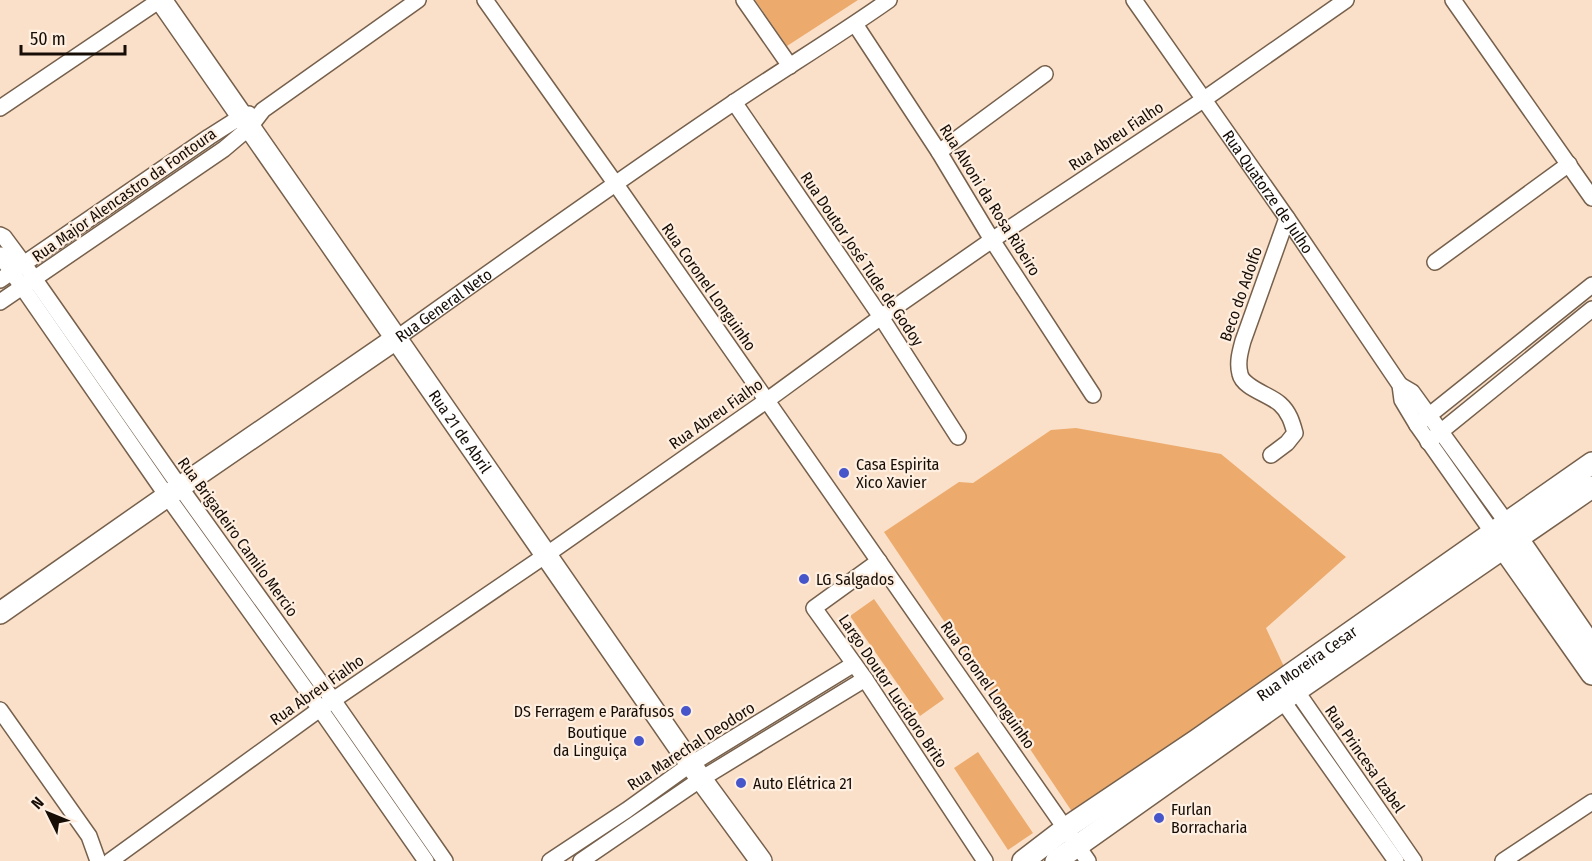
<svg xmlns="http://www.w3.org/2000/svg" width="1592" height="861" font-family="'Fira Sans Condensed',sans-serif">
<rect width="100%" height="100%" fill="#fae0c9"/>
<path fill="#ecab6d" d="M755,0H858L787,46Z
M1076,428L1221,454L1346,557L1266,628L1286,671L1075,816L884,532L959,482L973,483L1051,430Z
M874,599L944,699L920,716L850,616Z
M978,752L1033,833L1008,850L954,768Z"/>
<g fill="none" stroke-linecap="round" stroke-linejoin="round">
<g stroke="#76604c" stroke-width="18">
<g id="street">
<path d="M485,0L615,183L1088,861"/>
<path d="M744,0L790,66"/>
<path id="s1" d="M1134,0L1287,218L1400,385L1402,400L1417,425L1493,533"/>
<path d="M1453,0L1592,198"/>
<path d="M855,24L939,152L992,240L1093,395"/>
<path d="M734,102L881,317L958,437"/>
<path d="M0,108L160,0"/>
<path d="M939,152L1045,74"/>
<path d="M0,235L4,237L24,264L180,487L333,700L445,861"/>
<path d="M0,255L167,496L320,709L426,861"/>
<path d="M1435,262L1569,164"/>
<path d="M0,280L209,137L242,116L249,114"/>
<path d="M0,302L224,149L250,127L263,110L418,0"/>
<path id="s2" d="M397,338C508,259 620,179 733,103C785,68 838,36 889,0"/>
<path d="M1400,385L1412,392L1507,523"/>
<path d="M1417,425L1592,285"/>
<path d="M1428,442L1592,309"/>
<path d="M1271,455L1287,443L1295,433C1292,422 1289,412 1280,404C1269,394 1243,388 1240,374C1237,363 1240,352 1243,341L1287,218"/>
<path d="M879,561L814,608L865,679L985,861"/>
<path d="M1291,683L1414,861"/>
<path d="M1278,694L1396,861"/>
<path d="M0,710L89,836L98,861"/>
<path d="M110,861L320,709L546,555L766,401L881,317L992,240L1203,100L1346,0"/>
<path d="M550,861L627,810L691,764L854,664"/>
<path d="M581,861L701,779L865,679"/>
<path d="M1503,861L1592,802"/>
</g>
</g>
<g stroke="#76604c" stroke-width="24">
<g id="secondary">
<path id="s3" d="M161,0L328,240L701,779L761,861"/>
<path d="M1511,529L1592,647"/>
<path d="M1497,539L1592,674"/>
<path d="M0,613L180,487L397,338"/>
<path id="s4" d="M1023,861L1066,828L1197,740L1592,463"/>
<path d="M1056,861L1296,691L1592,487"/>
</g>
</g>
<use href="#street" stroke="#fff" stroke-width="15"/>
<use href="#secondary" stroke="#fff" stroke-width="21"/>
</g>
<g fill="#4755ca" stroke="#ffefe1" stroke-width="2">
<circle cx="844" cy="473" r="6"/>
<circle cx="804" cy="579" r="6"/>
<circle cx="686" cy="711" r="6"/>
<circle cx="639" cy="741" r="6"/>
<circle cx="741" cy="783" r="6"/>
<circle cx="1159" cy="818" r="6"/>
</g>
<g text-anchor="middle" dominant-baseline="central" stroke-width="4.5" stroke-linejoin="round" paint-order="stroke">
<g font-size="16" fill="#150d06" stroke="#ffefe1">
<text transform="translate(1116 136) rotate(-34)">Rua Abreu Fialho</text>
<text stroke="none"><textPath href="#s1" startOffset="234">Rua Quatorze de Julho</textPath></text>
<text transform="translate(124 195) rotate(-35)">Rua Major Alencastro da Fontoura</text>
<text transform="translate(990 200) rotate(58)">Rua Alvoni da Rosa Ribeiro</text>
<text transform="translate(862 259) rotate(56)">Rua Doutor José Tude de Godoy</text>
<text transform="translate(709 287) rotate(55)">Rua Coronel Longuinho</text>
<text transform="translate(1241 294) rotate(-71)">Beco do Adolfo</text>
<text stroke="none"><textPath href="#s2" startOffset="57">Rua General Neto</textPath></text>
<text transform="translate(716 414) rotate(-35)">Rua Abreu Fialho</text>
<text stroke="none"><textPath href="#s3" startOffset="525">Rua 21 de Abril</textPath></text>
<text transform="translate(238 537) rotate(54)">Rua Brigadeiro Camilo Mercio</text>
<text stroke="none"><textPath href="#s4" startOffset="346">Rua Moreira Cesar</textPath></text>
<text transform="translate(988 685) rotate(55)">Rua Coronel Longuinho</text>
<text transform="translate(317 690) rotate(-35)">Rua Abreu Fialho</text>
<text transform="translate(893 691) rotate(56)">Largo Doutor Lucidoro Brito</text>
<text transform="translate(691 746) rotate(-33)">Rua Marechal Deodoro</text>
<text transform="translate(1365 759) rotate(55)">Rua Princesa Izabel</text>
</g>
<g font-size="16" fill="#150d06" stroke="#ffefe1" text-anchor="start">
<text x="856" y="464">Casa Espirita<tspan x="856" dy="18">Xico Xavier</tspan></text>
<text x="816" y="579">LG Salgados</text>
<text x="674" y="711" text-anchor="end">DS Ferragem e Parafusos</text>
<text x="627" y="732" text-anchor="end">Boutique<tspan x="627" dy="18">da Linguiça</tspan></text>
<text x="753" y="783">Auto Elétrica 21</text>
<text x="1171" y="809">Furlan<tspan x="1171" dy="18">Borracharia</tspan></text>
</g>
</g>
<g transform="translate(48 813) rotate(313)" stroke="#ffefe1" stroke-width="4.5" paint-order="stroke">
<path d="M0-4.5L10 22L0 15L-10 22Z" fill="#150d06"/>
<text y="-9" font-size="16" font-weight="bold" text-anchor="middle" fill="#150d06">N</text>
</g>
<path d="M21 45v9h104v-9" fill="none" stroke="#150d06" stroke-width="3"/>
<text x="30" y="45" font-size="18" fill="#150d06" stroke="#ffefe1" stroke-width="4.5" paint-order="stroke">50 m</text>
</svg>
